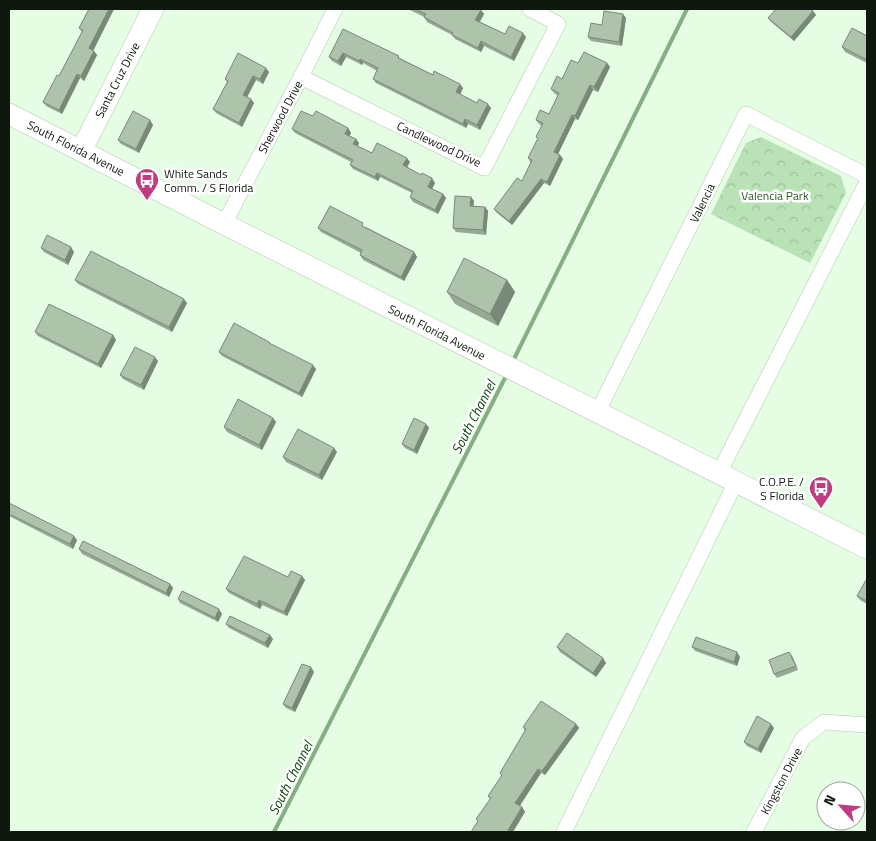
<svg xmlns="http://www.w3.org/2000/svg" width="876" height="841" font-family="'Titillium Web',sans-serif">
<defs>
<pattern id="forest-crowns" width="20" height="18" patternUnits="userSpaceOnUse" patternTransform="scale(1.25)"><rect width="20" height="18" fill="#b9e2b6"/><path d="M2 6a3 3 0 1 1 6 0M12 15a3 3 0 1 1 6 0" fill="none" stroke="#9ec19b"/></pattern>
</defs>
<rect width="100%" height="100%" fill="#e5fde2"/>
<path fill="url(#forest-crowns)" d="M761,137L841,176L846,193L810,263L711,214L746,143Z"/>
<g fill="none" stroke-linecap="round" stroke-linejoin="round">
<path stroke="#85af82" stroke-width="4" d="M512,363L687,9
M274,832L507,374"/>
<g stroke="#b3cbb1" stroke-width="16">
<path id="street" d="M301,77L484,168L558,24L530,9
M224,224L301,77L335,9
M597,413L746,114L867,176
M719,473L867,182
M564,832L736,482
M754,832L803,738L824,722L867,725"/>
</g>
<g stroke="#b3cbb1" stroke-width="22">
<path id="secondary" d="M9,114L224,224L867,548
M81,151L153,9"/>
</g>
<use href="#street" stroke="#fff" stroke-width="15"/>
<use href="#secondary" stroke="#fff" stroke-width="21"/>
</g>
<path fill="#95a993" d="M89,9H114L93,51L97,55L84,81L80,78L62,114L46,106L43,102L59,76L82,32L79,28Z
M408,9H478L481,10L484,14L480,22L505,34L526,37L514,61L484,46L481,52L455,39L452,35L427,22L424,17Z
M796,10L813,11L816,15L794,41L771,22L768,18Z
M626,18L622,46L591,41L588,37L602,25Z
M343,29L433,75L463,88L460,94L477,103L491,108L480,130L468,124L466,128L376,83L373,79L377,71L363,63L362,65L346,57L341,66L332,61L329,57Z
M867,36V63L845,52L842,47Z
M578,63H607L610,67L598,92L593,90L578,120L575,119L558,154L560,155L563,159L550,186L544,183L512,225L497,213L494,209L522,181L531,163L528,158L538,139L536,137L542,126L539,124L536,120L549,114L558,96L554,93L551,89Z
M269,72L263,84L256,80L247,97L254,103L242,127L216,113L213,109L227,82L225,79Z
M313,116L348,128L351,133L350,136L356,139L359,143L358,146L372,153L410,162L407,167L435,183L432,189L443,194L446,198L438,214L413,202L410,197L412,193L380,177L378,181L353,169L350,165L351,162L295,133L292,129Z
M153,125L139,153L121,144L118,140Z
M471,197L474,201L473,206L485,207L488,211L486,235L456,232L453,228Z
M366,227L414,252L417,257L404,281L363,260L360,255L361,253L321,232L318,228Z
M41,248L74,252L68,265L44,252Z
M75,280L187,303L172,332L78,284Z
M507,280L515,292L498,326L455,304L447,292Z
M35,332L113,335L116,340L101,368L38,336Z
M269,342L271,344L316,369L302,397L222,356L219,352Z
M158,361L144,390L123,379L120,375Z
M273,418L276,422L262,450L227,432L224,427Z
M426,424L429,428L417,454L405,448L402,444Z
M337,452L322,480L286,462L283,457Z
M9,503L77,540L73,549L9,516Z
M79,549L170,584L173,588L169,597L82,554Z
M288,577L305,580L287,616L262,605L260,609L229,593L226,589Z
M867,581V604L860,600L857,596Z
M178,599L222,614L218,622L180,603Z
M226,624L273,639L268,648L229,628Z
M557,647L606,663L596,677L560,652Z
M692,647L740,657L737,666L695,651Z
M792,656L798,670L777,678L774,674Z
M314,672L295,712L286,708L283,704Z
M576,724L579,728L545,775L541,773L520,806L522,807L525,812L478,822L476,819L490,799L488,796L502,776L500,773L525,731L523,727Z
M774,728L761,753L747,746L744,742Z"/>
<path fill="#798978" d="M109,9H114L92,53L89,48Z
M481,10L484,14L478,24L475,20Z
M813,11L816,15L794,41L791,37Z
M623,14L626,18L622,46L619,42Z
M523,33L526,37L514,61L511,57Z
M481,41L484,46L481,52L478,48Z
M94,51L97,55L84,81L81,76Z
M343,53L346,57L341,66L338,61Z
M360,59L363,63L362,65L359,61Z
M607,63L610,67L598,92L594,87Z
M266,68L269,72L263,84L260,79Z
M77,74L80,78L62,114L59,110Z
M253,76L256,80L246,99L243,95Z
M460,84L463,88L459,97L456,92Z
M590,85L593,90L578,120L575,116Z
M251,99L254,103L242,127L239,123Z
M488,104L491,108L480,130L477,125Z
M572,115L575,119L557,156L554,152Z
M465,119L468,124L466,128L463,124Z
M150,120L153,125L139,153L136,149Z
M348,128L351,133L348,138L345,134Z
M356,139L359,143L356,148L353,144Z
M560,155L563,159L550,186L547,182Z
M407,158L410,162L406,169L403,165Z
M377,173L380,177L378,181L375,177Z
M432,178L435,183L431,191L428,187Z
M541,179L544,183L512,225L509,221Z
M443,194L446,198L438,214L435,210Z
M471,197L474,201L473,210L470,206Z
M485,207L488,211L486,235L483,230Z
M71,247L74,252L68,265L65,260Z
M414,252L417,257L404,281L401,277Z
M507,280L515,292L498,326L490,314Z
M184,299L187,303L172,332L169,327Z
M113,335L116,340L101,368L98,364Z
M155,357L158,361L144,390L141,385Z
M313,365L316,369L302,397L299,393Z
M273,418L276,422L262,450L259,445Z
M426,424L429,428L417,454L414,450Z
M334,448L337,452L322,480L319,475Z
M74,536L77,540L73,549L70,544Z
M302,576L305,580L287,616L284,612Z
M170,584L173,588L169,597L166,593Z
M259,600L262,605L260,609L257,604Z
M219,609L222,614L218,622L215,618Z
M270,635L273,639L268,648L265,643Z
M737,652L740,657L737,666L734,662Z
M789,652L792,656L798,670Z
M603,658L606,663L596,677L593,673Z
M311,667L314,672L295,712L292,708Z
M576,724L579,728L545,775L542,771Z
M771,724L774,728L761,753L758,749Z
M538,769L541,773L518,808L515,803Z
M522,807L525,812L513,832H510L508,830Z"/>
<path fill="#adc4ab" stroke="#798978" d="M89,9H109L89,48L94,51L81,76L77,74L59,110L43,102L57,75L59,76L83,30L79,28Z
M414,9H478L481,10L475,20L505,34L509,26L523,33L511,57L481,41L478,48L452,35L453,33L424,17L426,14Z
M776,9H795L796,10L797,9H810L813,11L791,37L768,18Z
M604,11L623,14L619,42L588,37L591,23L602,25Z
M852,28L867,36V60L842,47Z
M343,29L399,56L398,58L433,75L434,71L460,84L456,92L477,103L479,99L488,104L477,125L465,119L463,124L373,79L378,68L360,59L359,61L343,53L338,61L329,57Z
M584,52L607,63L594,87L590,85L575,116L572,115L554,152L560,155L547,182L541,179L509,221L494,209L517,178L522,181L532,160L528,158L538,138L536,137L543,123L536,120L540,110L549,114L559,93L551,89L557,76L562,79L571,60L578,63Z
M238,53L266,68L260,79L253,76L243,95L251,99L239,123L213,109L228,81L225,79Z
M133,111L150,120L136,149L118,140Z
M301,111L313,116L316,111L348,128L345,134L356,139L353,144L372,153L377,143L407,158L403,165L421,175L422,173L432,178L428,187L443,194L435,210L410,197L413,191L377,173L375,177L350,165L353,160L292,129Z
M455,196L471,197L470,206L485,207L483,230L453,228Z
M330,206L363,223L362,226L414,252L401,277L360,255L362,250L318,228Z
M47,235L71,247L65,260L41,248Z
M91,251L184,299L169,327L75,280Z
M464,258L507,280L490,314L447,292Z
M49,304L113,335L98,364L35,332Z
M234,323L269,342V343L313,365L299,393L219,352Z
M135,347L155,357L141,385L120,375Z
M238,399L273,418L259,445L224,427Z
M414,418L426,424L414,450L402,444Z
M298,429L334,448L319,475L283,457Z
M9,503L74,536L70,544L9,514Z
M83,541L170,584L166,593L79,549Z
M244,556L288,577L291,571L302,576L284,612L259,600L257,604L226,589Z
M866,580L867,581V601L857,596Z
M182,591L219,609L215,618L178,599Z
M230,616L270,635L265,643L226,624Z
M567,633L603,658L593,673L557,647Z
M696,637L737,652L734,662L692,647Z
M789,652L796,666L774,674L769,660Z
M302,664L311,667L292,708L283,704Z
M541,701L576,724L542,771L538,769L515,803L522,807L508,830L511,832H471L478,821L476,819L491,798L488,796L502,775L500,773L526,729L523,727Z
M757,716L771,724L758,749L744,742Z"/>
<defs>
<g id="bus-pin" transform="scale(1.25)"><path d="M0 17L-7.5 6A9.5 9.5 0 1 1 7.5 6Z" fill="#c03b7f" stroke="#fff"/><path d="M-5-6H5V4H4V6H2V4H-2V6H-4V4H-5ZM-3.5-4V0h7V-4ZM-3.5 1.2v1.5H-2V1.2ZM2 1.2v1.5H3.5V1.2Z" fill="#fff"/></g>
</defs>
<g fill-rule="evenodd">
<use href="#bus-pin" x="147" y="180"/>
<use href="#bus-pin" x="821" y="488"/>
</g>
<g text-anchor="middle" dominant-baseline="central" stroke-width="5" stroke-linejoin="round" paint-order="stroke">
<g font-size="12" fill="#0f180e" stroke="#fff">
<text transform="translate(117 80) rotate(-63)">Santa Cruz Drive</text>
<text transform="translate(280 117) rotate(-62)">Sherwood Drive</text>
<text transform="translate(439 144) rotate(25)">Candlewood Drive</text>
<text transform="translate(76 148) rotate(27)">South Florida Avenue</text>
<text transform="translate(702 203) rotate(-64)">Valencia</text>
<text transform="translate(437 332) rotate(27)">South Florida Avenue</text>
<text transform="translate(781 781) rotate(-62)">Kingston Drive</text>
</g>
<g font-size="12" fill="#0f180e" stroke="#fff" text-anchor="start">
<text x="164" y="173">White Sands<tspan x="164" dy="14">Comm. / S Florida</tspan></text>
<text x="804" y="481" text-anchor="end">C.O.P.E. /<tspan x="804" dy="14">S Florida</tspan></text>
</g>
<g font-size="12" fill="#276026" stroke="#fff">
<text x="775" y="195">Valencia Park</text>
</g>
<g font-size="14" font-style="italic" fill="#09470a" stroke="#fff">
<text transform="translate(473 417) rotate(-63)">South Channel</text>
<text transform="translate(290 778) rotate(-63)">South Channel</text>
</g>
</g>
<rect width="876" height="841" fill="none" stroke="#0f180e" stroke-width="20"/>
<g transform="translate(841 806) rotate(297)"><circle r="24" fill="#ffffff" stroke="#9fa39f"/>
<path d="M0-4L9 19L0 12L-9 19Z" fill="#c03b7f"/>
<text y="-8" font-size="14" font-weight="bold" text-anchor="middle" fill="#0f180e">N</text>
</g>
</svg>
